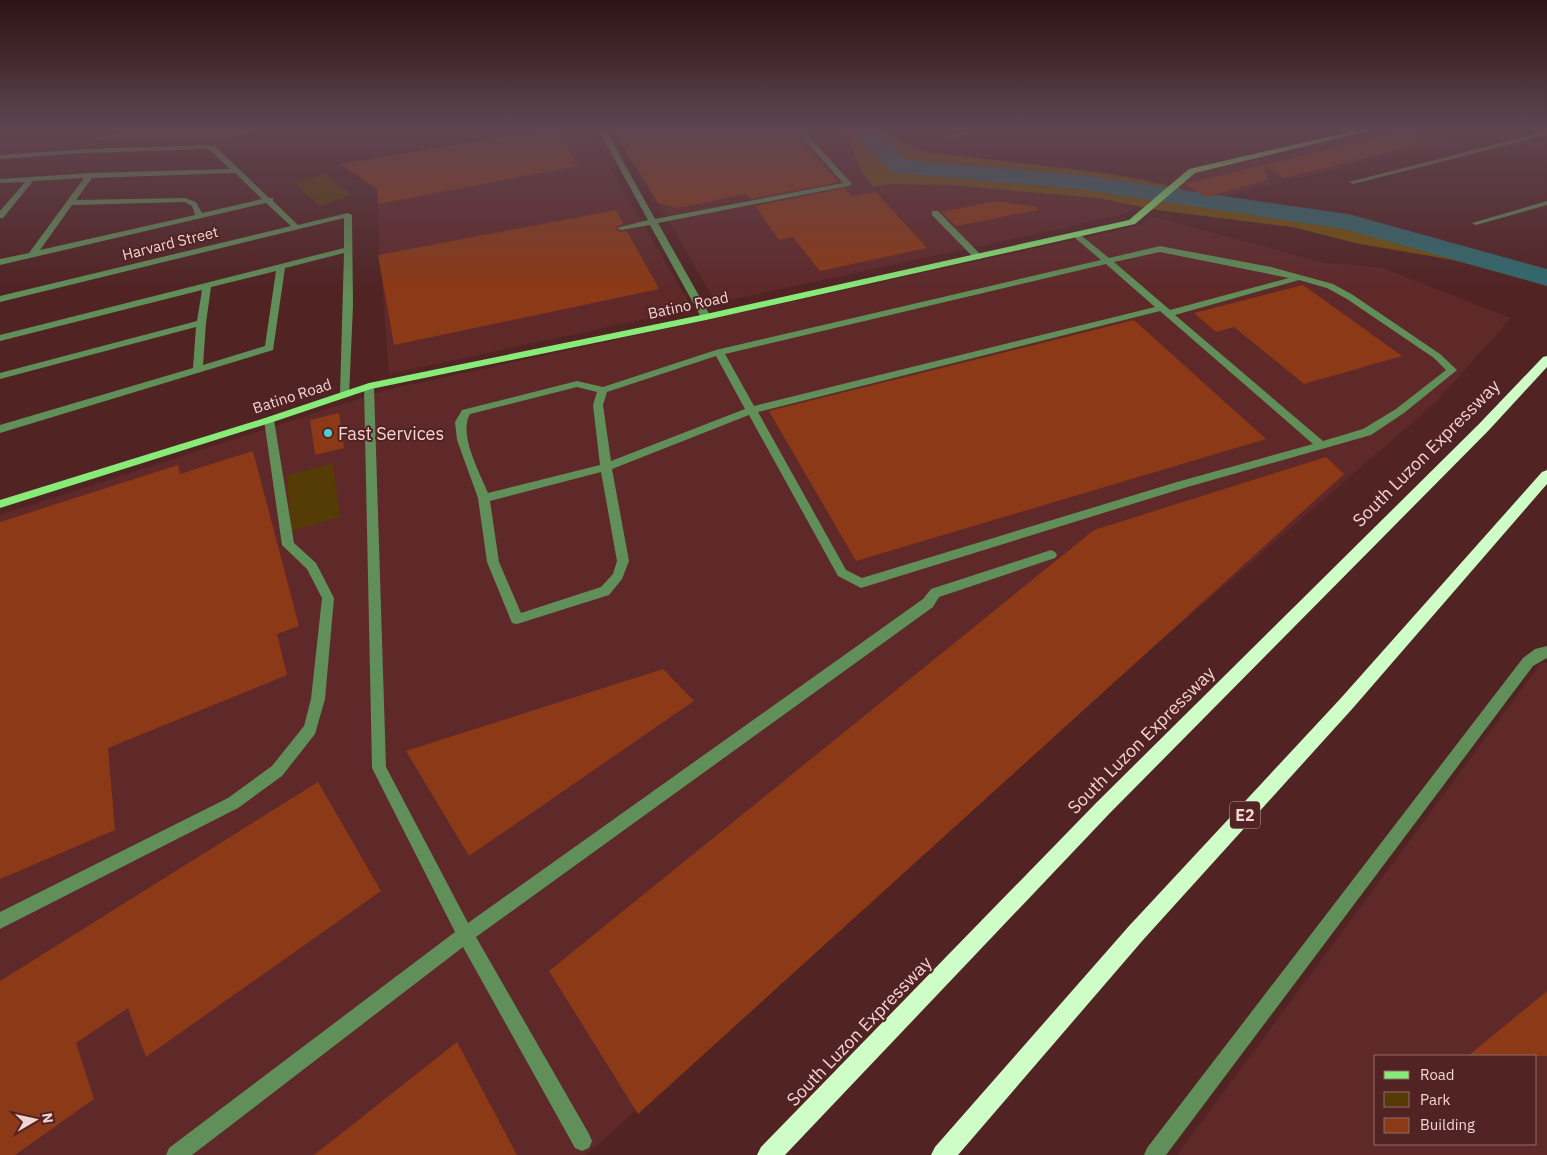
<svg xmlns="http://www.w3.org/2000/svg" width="1547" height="1155" font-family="'IBM Plex Sans',sans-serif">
<rect width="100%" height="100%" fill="#512323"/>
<path fill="#5f292a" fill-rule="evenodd" d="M552,129H587L693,309L389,374L379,245L377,189L340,164Z
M612,129H836L847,136L860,169L873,187L890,184L984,186L1075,194L1136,206L1123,214L1064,228L716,303L669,222Z
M1385,129H1426L1450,140L1210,200L1176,187L1195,173Z
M1150,216L1321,262L1382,268L1511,318L1436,402L1140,659L586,1155H0V515L386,390L1064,242L1140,225Z
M1547,662V1155H1177L1541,663ZM1376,1056H1536V1144H1376Z"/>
<path fill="#553c06" d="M325,173L351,195L320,206L294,184Z
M333,464L340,517L291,531L287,475Z"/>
<path fill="#72520b" d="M138,129H277L213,139H87Z
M836,129H883L920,151L1112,174L1176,187L1210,200L1348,222L1452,252L1547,274V285L1453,260L1355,243L1293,227L1157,210L1097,198L948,185L890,184L873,187L860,169L847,136Z"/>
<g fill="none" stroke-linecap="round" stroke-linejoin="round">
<path stroke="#6b8a8c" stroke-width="4" d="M113,129L200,132L236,129"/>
<path fill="#306a6e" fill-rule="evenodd" d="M851,129H875L906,160L1080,175L1348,214L1547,269V286L1345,229L1080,189L899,173L891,171Z"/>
</g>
<path fill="#8b3916" d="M552,129H559L578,166L378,204L377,189L340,164Z
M612,129H790L839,182L750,199L746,194L678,208L658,203Z
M1412,129H1417L1421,144L1284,178L1264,166L1268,180L1206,197L1185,184Z
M845,188L852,196L876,192L927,248L820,271L793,237L779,240L755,206Z
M995,201L1037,207V210L956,226L942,212Z
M616,210L624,224L617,226L615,229L620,232L627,231L659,289L394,345L378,255Z
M1303,285L1402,356L1304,384L1234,327L1216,332L1194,313Z
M1134,320L1266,439L856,561L769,411Z
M339,413L344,448L315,455L310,420Z
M253,451L299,626L277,634L287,675L108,748L115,830L0,879V522L178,465L180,474Z
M1326,457L1344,474L638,1114L549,971L1094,530Z
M663,669L694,701L469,856L406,751Z
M318,782L381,891L146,1057L128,1008L76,1043L94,1099L15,1155H0V981Z
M1547,991V1056H1468Z
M457,1042L517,1155H314Z"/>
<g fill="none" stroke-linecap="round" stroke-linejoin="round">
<path fill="#608f59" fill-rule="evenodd" d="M598,129H605L655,219L843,183L795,129H802L852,184L848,186L658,223L711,317L706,320L701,317L650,225L621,230L617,228L648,220Z
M968,129H979L954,138L950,136Z
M1547,131V135L1353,184L1349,182Z
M205,145L215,146L269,198H273V201L298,225L348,213L352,215L353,306L349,396H341L340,394L344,253L285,268L273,350L0,433V425L193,368L196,327L0,379V373L197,321L202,290L0,341V335L344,248V218L0,302V296L291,226L266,203L0,265V259L29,253L84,178L33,181L3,218H0V211L25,182L0,183V179L90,173L230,169L210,150L205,149L86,153L0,159V155L86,149ZM235,173L262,199L202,213L196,202L185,198L76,200L92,178ZM185,202L192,206L195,215L40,250L72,205ZM276,271L265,346L203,365L206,323L211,287Z
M1547,201V205L1476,225L1472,223Z
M932,211H938L981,255V259H975L932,215Z
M1077,232L1109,258L1160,246L1271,267L1333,284L1353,295L1440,354L1457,370L1404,413L1371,435L1184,488L861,588L838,576L749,415L612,469L629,561L622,579L609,595L517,624L512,623L487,562L478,498L457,440L455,422L462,410L577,381L603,387L716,350L1101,260L1074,237V233ZM1160,252L1289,278L1170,310L1114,262ZM1106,264L1155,307L754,406L725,354ZM1299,280L1327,288L1347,299L1434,358L1446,370L1396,409L1363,429L1323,441L1175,315ZM1160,311L1313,444L1177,482L862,578L846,570L758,412ZM716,356L745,409L611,461L603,405L607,392ZM577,387L597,392L593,405L600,465L488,493C480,473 458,434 470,414ZM601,472L617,561L613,574L601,587L521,613L499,562L490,501Z
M369,383L374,386L386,767L468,923L923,599L931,589L1051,550L1055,552L1057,555L1055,558L939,597L933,607L476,937L589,1134L592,1141L589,1148L582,1151L575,1148L463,947L192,1155H166L169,1148L455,932L372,768L364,386Z
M269,417L274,420L294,543L316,563L334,598L325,699L315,734L282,776L238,808L0,929V912L228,798L272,766L304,726L311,699L322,598L307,569L282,545L264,420Z
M1547,646V658L1533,666L1166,1155H1144L1147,1148L1523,658L1535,649Z"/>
<path fill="#87eb78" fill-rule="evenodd" d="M1362,129H1376L1195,173L1135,224L706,320L371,389L273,422L0,508V500L265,418L369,383L706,314L1129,220L1189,169Z"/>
<path fill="#cffdc8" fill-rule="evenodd" d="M1547,356V367L1489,430L1109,814L785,1155H757L761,1147L1097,802L1479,424L1543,357Z
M1547,470V484L1353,708L1143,940L958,1155H931L935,1147L1129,926L1341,698L1542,472Z"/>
</g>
<linearGradient id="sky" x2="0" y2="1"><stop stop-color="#2d1313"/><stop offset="0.44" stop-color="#5f4550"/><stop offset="1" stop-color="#5f4550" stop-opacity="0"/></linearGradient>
<rect width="1547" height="291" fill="url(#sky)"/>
<circle fill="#51ccd4" stroke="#512323" stroke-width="2" cx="328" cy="433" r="5"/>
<g text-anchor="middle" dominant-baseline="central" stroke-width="4" stroke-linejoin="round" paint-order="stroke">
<g font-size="15" fill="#f4d4d3" stroke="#512323">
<text transform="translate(170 243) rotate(-14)">Harvard Street</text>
<text transform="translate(688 305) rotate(-12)">Batino Road</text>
<text transform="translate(292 396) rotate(-18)">Batino Road</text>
</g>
<rect fill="#512323" stroke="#c39f9e" stroke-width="1" x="1230" y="801.5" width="30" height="27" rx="4"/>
<g font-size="16" font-weight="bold" fill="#f4d4d3">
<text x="1245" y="815">E2</text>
</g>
<g font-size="18" fill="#f4d4d3" stroke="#512323" text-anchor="start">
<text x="338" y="433">Fast Services</text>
</g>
<g font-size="18" fill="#f4d4d3" stroke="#512323">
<text transform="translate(1426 453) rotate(-45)">South Luzon Expressway</text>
<text transform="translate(1141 740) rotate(-45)">South Luzon Expressway</text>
<text transform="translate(859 1031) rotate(-46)">South Luzon Expressway</text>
</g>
</g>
<rect x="1374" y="1055" width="162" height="90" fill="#512323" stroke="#926a69"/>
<rect x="1384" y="1071" width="25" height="8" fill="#87eb78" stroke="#926a69"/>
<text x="1420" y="1080" font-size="15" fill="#f4d4d3">Road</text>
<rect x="1384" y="1092" width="25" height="15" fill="#553c06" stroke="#926a69"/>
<text x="1420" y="1105" font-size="15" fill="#f4d4d3">Park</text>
<rect x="1384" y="1118" width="25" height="15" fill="#8b3916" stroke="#926a69"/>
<text x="1420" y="1130" font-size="15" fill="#f4d4d3">Building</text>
<g transform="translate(35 1120) rotate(81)" stroke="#512323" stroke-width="4" paint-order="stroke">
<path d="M0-4L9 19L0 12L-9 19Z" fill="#f4d4d3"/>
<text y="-8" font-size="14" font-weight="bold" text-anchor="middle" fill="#f4d4d3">N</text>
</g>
</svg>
